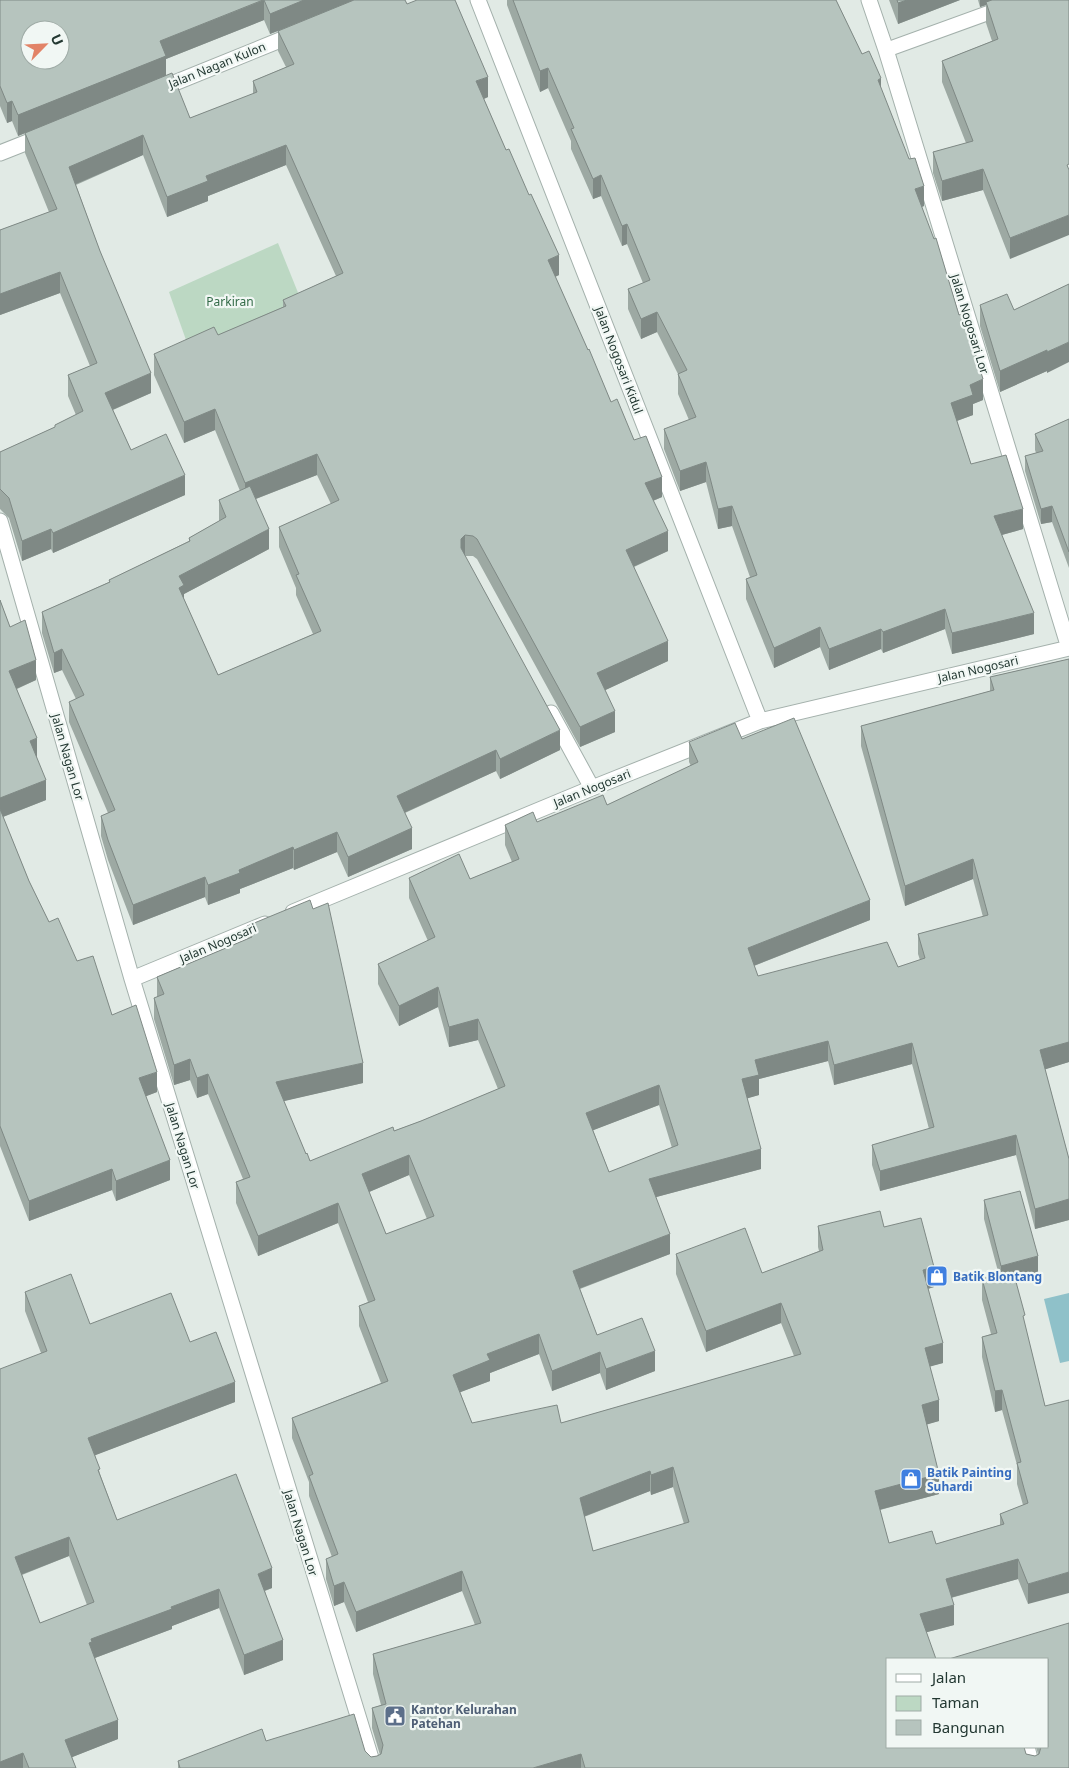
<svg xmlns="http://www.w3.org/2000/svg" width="1069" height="1768" font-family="'Noto Sans',sans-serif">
<rect width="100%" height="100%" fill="#e1eae5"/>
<path fill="#bcd8c3" d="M278,243L303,305L191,354L169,292Z"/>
<path fill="#8fc1c9" d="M1069,1293V1361L1060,1363L1044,1299Z"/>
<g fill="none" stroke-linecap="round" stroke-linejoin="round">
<g stroke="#a4b1ac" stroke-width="16">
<path id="service" d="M886,50L1024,0
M1028,1749L1033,1768"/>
</g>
<g stroke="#a4b1ac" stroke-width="17">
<path id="minor" d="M478,0L760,721
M869,0L886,50L1069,648
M157,90L295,34
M0,153L43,136
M0,521L132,979L374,1768
M551,713L592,788
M293,912L592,788L760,721L1069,648
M132,979L265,924"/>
</g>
<use href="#service" stroke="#fff" stroke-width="14"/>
<use href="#minor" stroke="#fff" stroke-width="15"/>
</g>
<path fill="#9da9a3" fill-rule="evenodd" d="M0,0H405L407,4L488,97L484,99L559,275L555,277L611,402L634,440L662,497L653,501L668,551L634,567L668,661L605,690L615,732L580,747L477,559L473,556H465L560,750L500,779L496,771L405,813L412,849L348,877L337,852L294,870L293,868L240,889V893L208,905L205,897L133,925L108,860L101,836V816L108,813L69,722V702L76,699L62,670L54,673L42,633V612L109,582V580L189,541V538L219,521V500L240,491L215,430L184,443L154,375V354L218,335L283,307V300L336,276L286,165L208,196V201L167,217L143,155L76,185L151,393L113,410L131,450L185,495L53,553L51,549L22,561L9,518L0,509V452L55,427V425L76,415L68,396V375L90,366L60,293L0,315V230L49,212L25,153V133L18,136L12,121L7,123L0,106ZM264,20L270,34L278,31V51L286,67L253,81V94L190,118L166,76V59ZM317,475L331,504L279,527V547L296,588V595L313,634L218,675L184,599V594L269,549L256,499Z
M507,0H836L862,54L881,89L924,206L922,207L983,400L973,404V415L957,421L971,464L1023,529L1002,535L1034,634L952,654L945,629L883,653L881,649L829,670L820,647L774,668L746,599V579L750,577L732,526L718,529L706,482L680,491L664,449V429L689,420L678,394V374L657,332L641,339L628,309V289L643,283L627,244L622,246L601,196L593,199L571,149V141L548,88L540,92L507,5Z
M889,0H960L898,24Z
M978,0H1069L1010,259L983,190L942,201L933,173V152L966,143L942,82V61L992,41L986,23V5L980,7Z
M1069,284L1047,373V371L1000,392L980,326V305L1014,310Z
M1069,419V568L1052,522L1041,524L1025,471V456L1036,453L1035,450V434Z
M0,600L10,627L36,680L17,689L37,758L46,800L3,817L29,881L49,922L77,961L112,1015L157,1092L146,1096L170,1180L116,1201L112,1190L29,1221L0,1146Z
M1069,659V1062L1045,1069L1069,1159V1220L1035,1229L1016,1155L880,1191L872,1165V1145L929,1129L912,1064L834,1085L828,1061L759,1079V1095L747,1098L761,1169L656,1197L670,1254L580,1289L597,1335L655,1371L606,1390L600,1373L552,1391L539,1354L490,1373V1381L460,1392L472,1423H561L794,1356L781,1323L706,1352L676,1274V1254L762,1273L819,1251L818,1247V1226L884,1227L934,1287L928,1289L943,1363L930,1366L939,1421L927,1424L939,1494L880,1510L889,1543L936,1544L1000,1525V1514L1023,1505L1017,1484V1465L1002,1410L995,1412L982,1357V1337L991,1334L982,1300V1279L999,1275L984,1219V1200L1038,1275L1016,1281L1025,1326L1045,1406L1028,1604L1018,1579L951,1598L954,1625L927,1632L888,1659L1026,1754L1035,1756L1038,1754L1036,1747H1048L1069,1623V1768H178V1761L266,1741L365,1751L371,1757L377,1756L380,1755L372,1728V1708L381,1705L373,1674V1654L475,1625L462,1591L356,1632L344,1602L334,1606L326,1579V1559L332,1557L309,1496V1482L292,1438V1418L381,1383L359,1326V1306L368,1302L338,1223L258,1256L236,1203V1182L243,1179L208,1094L197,1098L190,1080L174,1085L154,1019V998L157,997V977L247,939V926L363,1083L283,1101L306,1154L310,1161L421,1121L498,1089L478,1040L449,1047L438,1007L399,1026L378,984V964L428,941L409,898V878L470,879L512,862L505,845V825L537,822L607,805L691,766L689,762V742L742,739L870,920L754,966L758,976L898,967L920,960L918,954V934L983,917L973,879L905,906L861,746V726L990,691V677ZM659,1105L672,1148L609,1172L593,1130ZM409,1175L427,1219L386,1234L369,1192ZM673,1487L684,1524L593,1551L584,1517L650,1491L651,1495Z
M25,1292L90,1324L190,1342L235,1402L95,1455L100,1474L117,1520L272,1588L265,1591L283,1660L244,1675L219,1608L172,1626V1629L95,1658L118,1739L72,1757L76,1768H0L41,1353L25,1311ZM69,1556L87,1605L40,1623L22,1575Z"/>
<path fill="#7f8985" d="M264,0V20L166,59V76L18,136V115L160,41Z
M304,0H354L270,34V14Z
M907,0H960L898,24V3Z
M980,0H998L986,2V5L980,7Z
M548,68V88L540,92V71Z
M488,77V97L476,102V81Z
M881,78V99L878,80Z
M12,101V121L7,123V103Z
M143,135V155L69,187V167Z
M286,145V165L208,196V201L167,217V197L206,176Z
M983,169V190L942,201V181Z
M601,175V196L593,199V179Z
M924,186V206L915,209V189Z
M1069,215V235L1010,259V238Z
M627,224V244L622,246V226Z
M559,255V275L548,280V260Z
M60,272V293L0,315V294Z
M657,312V332L641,339V319Z
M1069,342V362L1047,373V352Z
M1047,350V371L1000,392V371Z
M151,373V393L105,413V393Z
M983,379V400L973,404V415L951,423V403L970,385Z
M215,409V430L184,443V422Z
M317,454V475L245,503V483Z
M706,462V482L680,491V471Z
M185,475V495L53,553V533Z
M662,477V497L645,504V483Z
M732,506V526L718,529V509Z
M1052,506V522L1041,524V509Z
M1023,509V529L994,537V516Z
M51,529V549L22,561V541Z
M269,529V549L184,594V606L179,608V576Z
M668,531V551L626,570V550Z
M465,535V556L461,560V539Z
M945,609V629L883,653V632Z
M1034,613V634L952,654V633Z
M820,627V647L774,668V648Z
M881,629V649L829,670V649Z
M668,641V661L597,694V673Z
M62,649V670L54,673V653Z
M36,660V680L9,692V671Z
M615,711V732L580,747V727Z
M560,730V750L500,779V759Z
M37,738V759L30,741Z
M496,750V771L397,816V796Z
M46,780V800L0,818V798Z
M412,828V849L348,877V857Z
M337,832V852L294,870V850Z
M293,847V868L240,889V893L208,905V885L239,870Z
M973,859V879L905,906V886Z
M205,877V897L133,925V905Z
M870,900V920L748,968V948Z
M438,987V1007L399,1026V1006Z
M478,1019V1040L449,1047V1027Z
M828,1041V1061L759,1079V1095L742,1100V1079L755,1060Z
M1069,1042V1062L1040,1071V1050Z
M912,1043V1064L834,1085V1065Z
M190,1059V1080L174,1085V1065Z
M363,1063V1083L276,1103V1082Z
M157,1072V1092L139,1099V1078Z
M208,1074V1094L197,1098V1078Z
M659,1085V1105L586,1133V1113Z
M1016,1135V1155L880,1191V1171Z
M761,1149V1169L649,1199V1179Z
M409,1155V1175L362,1195V1174Z
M170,1160V1180L116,1201V1181Z
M112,1169V1190L29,1221V1201Z
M1069,1199V1220L1035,1229V1209Z
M338,1203V1223L258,1256V1236Z
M670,1234V1254L573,1291V1271Z
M1038,1256V1275L1001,1284V1266Z
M934,1267V1287L923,1290V1270Z
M781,1303V1323L706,1352V1331Z
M539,1334V1354L490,1373V1381L453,1395V1375L487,1354Z
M943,1343V1363L925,1368V1348Z
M655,1351V1371L606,1390V1369Z
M600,1352V1373L552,1391V1371Z
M235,1382V1402L88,1458V1438Z
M1002,1390V1410L995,1412V1391Z
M939,1400V1421L922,1426V1405Z
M673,1467V1487L651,1495V1475Z
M650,1471V1491L580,1518V1498Z
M939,1474V1494L875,1511V1491Z
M69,1537V1556L15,1577V1557Z
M1018,1559V1579L946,1599V1579Z
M272,1568V1588L258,1593V1574Z
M462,1571V1591L356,1632V1612Z
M1069,1572V1593L1028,1604V1584Z
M344,1582V1602L334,1606V1586Z
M219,1589V1608L172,1626V1629L92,1659L89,1643L91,1639L171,1607Z
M954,1605V1625L920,1634V1614Z
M283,1640V1660L244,1675V1655Z
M118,1720V1739L65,1760V1740Z
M23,1753V1768H0V1762Z
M581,1754V1768H533Z"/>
<path fill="#b6c4be" stroke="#7f8985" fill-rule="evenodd" d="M0,0H263L160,41L166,56L18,115L12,101L7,103L0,86ZM30,30H60V60H30Z
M264,0H304L270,14Z
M354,0H405L407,4L417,0H455L488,77L476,81L506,150L509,149L529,195L531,194L559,255L548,260L588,350L589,349L611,402L617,399L634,440L646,436L662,477L645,483L668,531L626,550L668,641L597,673L615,711L580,727L477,539L473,536L465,535L461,539V548L560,730L500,759L496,750L397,796L412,828L348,857L337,832L294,850L293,847L239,870L240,873L208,885L205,877L133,905L108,840L101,816L115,810L69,702L84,695L62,649L54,653L42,612L110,582L109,580L190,541L189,538L226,517L219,500L250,486L269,529L179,576L184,585L179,588L218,675L321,631L296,575L299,574L279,527L339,500L317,454L245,483L215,409L184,422L154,354L214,327L218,335L286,306L283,300L343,273L286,145L206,176L208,181L167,197L143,135L69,167L100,251L151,373L105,393L131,450L166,434L185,475L53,533L51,529L22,541L9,498L0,489V452L55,427V425L83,411L68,375L97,363L60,272L0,294V230L57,209L25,133L172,73L190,118L257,92L253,81L294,64L278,31Z
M513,0H836L862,54L869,51L881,78L878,80L909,159L915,158L924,186L915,189L934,239L936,238L959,315L963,313L983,379L970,385L973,395L951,403L971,464L1006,455L1023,509L994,516L1034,613L952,633L945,609L883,632L881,629L829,649L820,627L774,648L746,579L757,575L732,506L718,509L706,462L680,471L664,429L696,417L678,374L687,370L657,312L641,319L628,289L650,280L627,224L622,226L601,175L593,179L571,129L574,128L548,68L540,71Z
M897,0H907L898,3Z
M992,0H1069V164L1067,165L1069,170V215L1010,238L983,169L942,181L933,152L973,141L942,61L998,39L986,2Z
M1069,284V342L1047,352V350L1000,371L980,305L1007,294L1014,310Z
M1069,419V552L1052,506L1041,509L1025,456L1043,451L1035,434Z
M0,600L10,627L25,620L36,660L9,671L37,738L30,741L46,780L0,798Z
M1069,659V1042L1040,1050L1069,1159V1199L1035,1209L1016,1135L880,1171L872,1145L934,1127L912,1043L834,1065L828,1041L755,1060L759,1075L742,1079L761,1149L649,1179L670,1234L573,1271L597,1335L642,1318L655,1351L606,1369L600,1352L552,1371L539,1334L487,1354L490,1360L453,1375L472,1423L557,1405L561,1423L801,1354L781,1303L706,1331L676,1254L745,1228L762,1273L823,1250L818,1226L880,1211L884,1227L921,1218L934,1267L923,1270L943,1343L925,1348L939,1400L922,1405L939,1474L875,1491L889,1543L932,1531L936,1544L1004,1524L1000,1514L1028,1503L1017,1463L1021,1462L1002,1390L995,1391L982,1337L997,1333L982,1279L1013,1271L1025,1315L1023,1316L1045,1406L1069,1400V1572L1028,1584L1018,1559L946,1579L954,1605L920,1614L936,1659H888V1747H1024L1026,1754L1035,1756L1039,1754L1041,1747H1048V1659H949L1069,1623V1768H585L581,1754L533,1768H180L178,1761L262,1729L266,1741L354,1714L365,1751L371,1757L377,1756L381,1754L383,1745L372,1708L386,1704L373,1654L481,1623L462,1571L356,1612L344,1582L334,1586L326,1559L338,1554L309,1476L313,1474L292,1418L388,1381L359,1306L375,1300L338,1203L258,1236L236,1182L250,1177L208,1074L197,1078L190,1059L174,1065L154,998L164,994L157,977L252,937L247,926L310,900L313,909L328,903L363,1063L276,1082L306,1154L307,1153L310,1161L393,1127L394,1131L421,1121L505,1086L478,1019L449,1027L438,987L399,1006L378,964L435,937L409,878L459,854L470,879L519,859L505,825L533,812L537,822L603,795L607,805L698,762L689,742L735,723L742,739L794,718L870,900L748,948L758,976L887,942L898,967L925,958L918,934L988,915L973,859L905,886L861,726L994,690L990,677ZM659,1085L678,1145L609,1172L586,1113ZM409,1155L434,1216L386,1234L362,1174ZM673,1467L689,1522L593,1551L580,1498L650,1471L651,1475Z
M0,809L29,881L49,922L58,918L77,961L93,956L112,1015L136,1005L157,1072L139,1078L170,1160L116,1181L112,1169L29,1201L0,1126Z
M1020,1191L1038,1256L1001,1266L984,1200Z
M71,1274L90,1324L171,1293L190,1342L216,1332L235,1382L88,1438L100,1469L98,1470L117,1520L236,1474L272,1568L258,1574L283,1640L244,1655L219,1589L171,1607L172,1609L91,1639L92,1642L89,1643L118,1720L65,1740L76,1768H29L23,1753L0,1762V1369L47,1351L25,1292ZM69,1537L94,1602L40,1623L15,1557Z"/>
<defs>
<g id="shop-square" transform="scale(1.125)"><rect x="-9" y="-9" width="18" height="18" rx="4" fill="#3f7fe0" stroke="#f1f7f4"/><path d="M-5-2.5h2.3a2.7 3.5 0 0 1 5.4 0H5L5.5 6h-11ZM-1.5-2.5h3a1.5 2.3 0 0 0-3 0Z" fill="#fff"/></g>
<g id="civic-square" transform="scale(1.125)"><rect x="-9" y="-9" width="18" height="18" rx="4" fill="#5c6f8a" stroke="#f1f7f4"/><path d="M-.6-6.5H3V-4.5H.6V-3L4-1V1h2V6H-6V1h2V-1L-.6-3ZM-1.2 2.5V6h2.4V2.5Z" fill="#fff"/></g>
</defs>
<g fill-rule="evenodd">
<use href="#shop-square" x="937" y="1276"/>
<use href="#shop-square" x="911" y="1479"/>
<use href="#civic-square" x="395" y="1716"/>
</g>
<g text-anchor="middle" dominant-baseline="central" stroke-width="4.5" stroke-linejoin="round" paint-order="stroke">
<g font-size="12" fill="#233832" stroke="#f1f7f4">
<text transform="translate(217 65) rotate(-22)">Jalan Nagan Kulon</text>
<text transform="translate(970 324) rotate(73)">Jalan Nogosari Lor</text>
<text transform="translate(619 360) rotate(69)">Jalan Nogosari Kidul</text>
<text transform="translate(978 669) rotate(-13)">Jalan Nogosari</text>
<text transform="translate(68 757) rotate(74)">Jalan Nagan Lor</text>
<text transform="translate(592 788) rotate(-22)">Jalan Nogosari</text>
<text transform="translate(218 943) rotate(-23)">Jalan Nogosari</text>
<text transform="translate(183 1146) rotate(73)">Jalan Nagan Lor</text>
<text transform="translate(301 1533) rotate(73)">Jalan Nagan Lor</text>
</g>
<g font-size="12" fill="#326a47" stroke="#f1f7f4">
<text x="230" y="301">Parkiran</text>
</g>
<g font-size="12" font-weight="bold" fill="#366cbe" stroke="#f1f7f4" text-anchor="start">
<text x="953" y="1276">Batik Blontang</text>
<text x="927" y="1472">Batik Painting<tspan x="927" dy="14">Suhardi</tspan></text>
</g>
<g font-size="12" font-weight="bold" fill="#4e5e75" stroke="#f1f7f4" text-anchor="start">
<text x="411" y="1709">Kantor Kelurahan<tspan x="411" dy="14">Patehan</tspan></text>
</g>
</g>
<rect x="886" y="1658" width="162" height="90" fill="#f1f7f4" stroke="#9faba6"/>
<rect x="896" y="1674" width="25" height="8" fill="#ffffff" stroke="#9faba6"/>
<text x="932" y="1683" font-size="15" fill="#233832">Jalan</text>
<rect x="896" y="1696" width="25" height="15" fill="#bcd8c3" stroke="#9faba6"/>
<text x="932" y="1708" font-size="15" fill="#233832">Taman</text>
<rect x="896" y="1720" width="25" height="15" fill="#b6c4be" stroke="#9faba6"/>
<text x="932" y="1733" font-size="15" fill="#233832">Bangunan</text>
<g transform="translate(45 45) rotate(66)"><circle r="24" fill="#f1f7f4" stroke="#9faba6"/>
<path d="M0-4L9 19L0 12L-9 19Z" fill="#e28367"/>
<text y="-8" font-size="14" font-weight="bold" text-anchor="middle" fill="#233832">U</text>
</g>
</svg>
